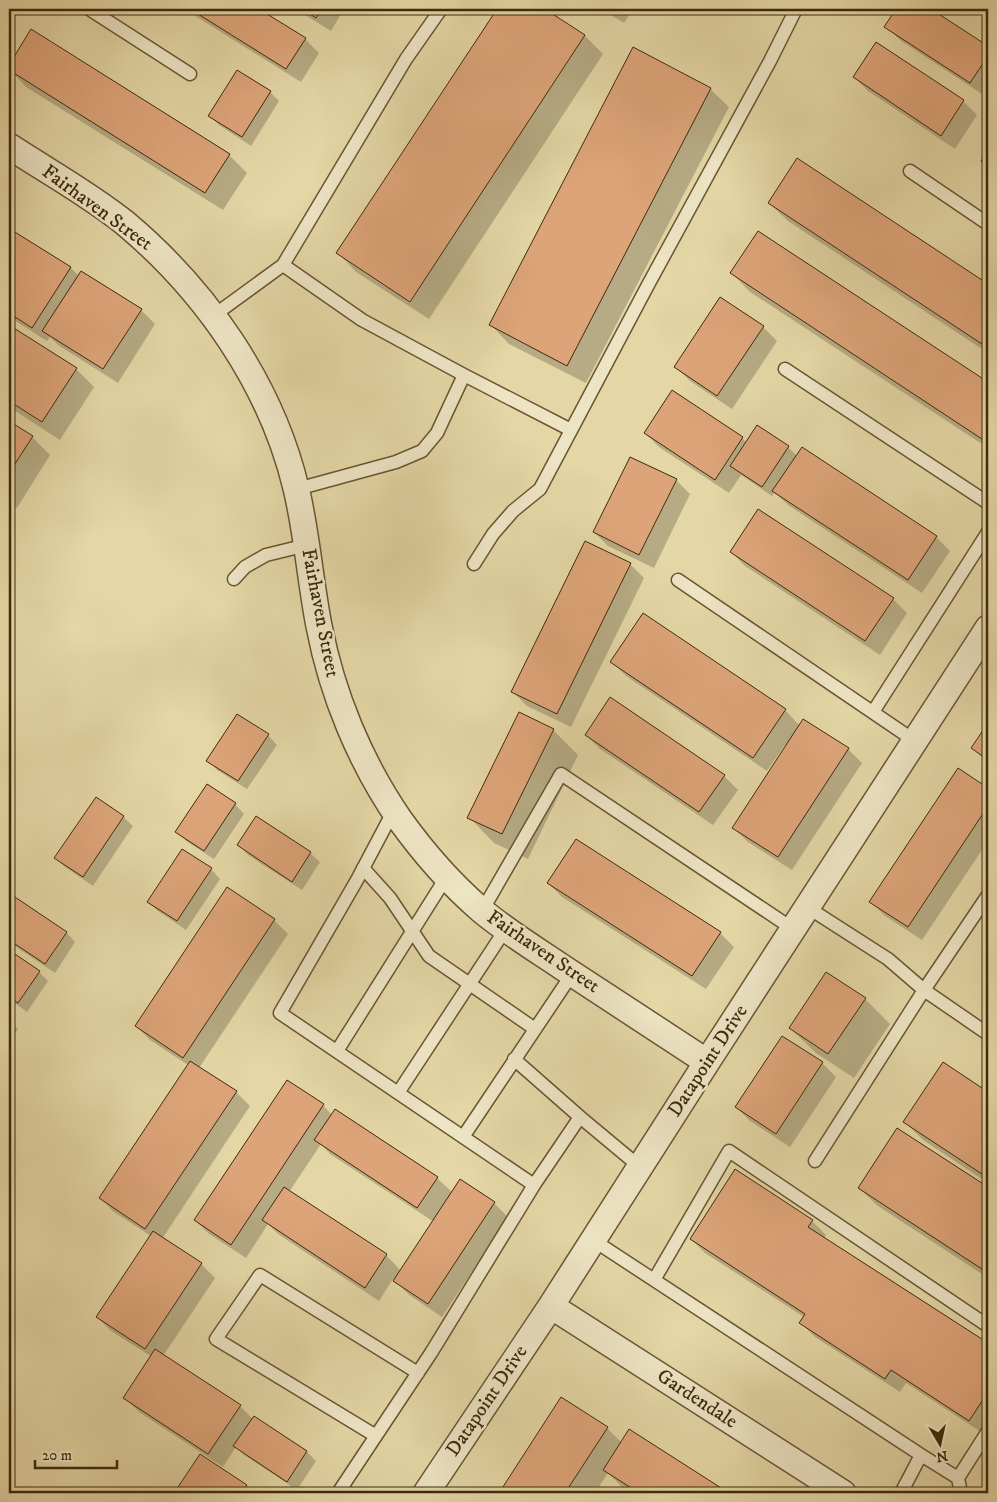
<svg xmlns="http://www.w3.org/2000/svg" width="997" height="1502" font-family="'IM FELL DW Pica',serif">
<rect width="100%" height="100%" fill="#e4d6a5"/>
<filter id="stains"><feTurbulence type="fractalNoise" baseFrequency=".004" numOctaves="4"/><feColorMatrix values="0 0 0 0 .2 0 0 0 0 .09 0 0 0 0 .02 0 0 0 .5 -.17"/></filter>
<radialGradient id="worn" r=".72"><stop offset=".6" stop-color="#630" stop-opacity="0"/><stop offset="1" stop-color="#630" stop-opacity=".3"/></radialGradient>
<path fill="#0003" fill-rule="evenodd" d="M184,9H257L305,39L319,53L301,82Z
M295,9H344L331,31Z
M498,9H542L585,36L603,54L429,319L356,272L338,253Z
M601,9H633L624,23Z
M897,9H929L988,48V91L985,96L900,40L886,26Z
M32,31L229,155L247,173L223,210L26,87L9,69V67Z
M876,44L963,101L977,115L955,149L868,91L854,77Z
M710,89L729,107L586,383L509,344L491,325Z
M270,92L279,101L251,146L219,125L210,116Z
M797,160L988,286V353L788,221L769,203Z
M11,231L71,268L79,276L141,310L155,324L118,383L58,345L50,337L47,341L9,317V232Z
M759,232L988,383V448L750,292L732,273Z
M9,326L76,369L94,387L60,440L9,407Z
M763,327L777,341L732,409L690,381L676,367Z
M672,392L742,438L747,443L758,427L788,447L797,456L936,537L950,551L922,593L788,505L774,492L772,496L741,475L729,493L659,447L645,433Z
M9,422L32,437L50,455L17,508L9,503Z
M676,480L690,494L654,568L608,546L594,532Z
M731,552L893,599L907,613L880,655L745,566Z
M630,564L644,578L571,727L527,706L513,692Z
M612,662L785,710L800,726L848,749L862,763L792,870L748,842L734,828L787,746L785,745L767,771L626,676Z
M988,725V763L973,748Z
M553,730L578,755L528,859L494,843L469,817Z
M268,735L277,745L247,789L217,770L208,760Z
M586,735L724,776L738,790L713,825L600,749Z
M958,770L988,790V841L922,940L885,916L871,902Z
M207,786L235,804L244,814L214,859L186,841L177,832Z
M123,817L133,826L93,886L65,867L56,858Z
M256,818L310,853L320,862L302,890L248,855L239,845Z
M9,835L13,839L9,845Z
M211,869L220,879L186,930L158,911L148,902Z
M548,883L720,933L734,947L706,989L562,897Z
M9,894L66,932L75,942L55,973L9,942Z
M274,920L288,934L199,1068L236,1092L250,1106L162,1239L201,1264L215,1278L163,1356L240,1406L253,1419L254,1417L307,1452L316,1461L297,1490L244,1455L236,1447L223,1467L139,1412L125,1398L152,1357L111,1331L97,1317L151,1236L114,1212L100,1198L188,1065L150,1040L136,1026Z
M9,952L39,972L48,981L27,1012L9,999Z
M865,999L890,1024L854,1078L816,1053L790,1028Z
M9,1020L18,1029L9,1042Z
M822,1063L836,1077L790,1147L750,1121L736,1107Z
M943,1064L988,1094V1183L923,1140L905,1122Z
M287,1082L323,1105L332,1115L437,1178L453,1193L494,1203L508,1217L442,1317L409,1295L393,1279L379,1301L278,1234L268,1224L246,1258L209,1234L195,1220ZM321,1144L330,1154L434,1222L401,1271L386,1255L289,1192Z
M898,1130L988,1189V1278L878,1206L859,1188Z
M812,1221L826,1235L824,1238L988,1345V1427L984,1434L906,1383L900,1392L815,1337L801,1323L804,1317L705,1253L691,1239Z
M561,1399L607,1428L622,1443L629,1431L727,1493H631L623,1488L608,1473L595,1493H501Z
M200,1456L246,1486L254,1493H176Z"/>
<path fill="#dda479" stroke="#3e2a0d" d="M190,9H259L306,38L286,69Z
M302,9H322L316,18Z
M497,9H545L585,35L410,302L336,253Z
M896,9H931L988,46V56L970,83L884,27Z
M31,29L230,154L205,193L9,70V65Z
M876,42L964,100L941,136L853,77Z
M633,47L711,88L567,366L489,325Z
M237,70L271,91L242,137L208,116Z
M988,150V165L981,161Z
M797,158L988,284V348L768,203Z
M10,229L71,267L32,328L9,313V231Z
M758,231L988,382V443L730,273Z
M81,271L142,309L103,369L42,331Z
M720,297L764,326L717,396L674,367Z
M9,325L77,368L42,422L9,401Z
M672,390L743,437L715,480L644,433Z
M9,421L33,436L9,473Z
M757,425L789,446L762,487L730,466Z
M802,447L937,536L908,580L772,491Z
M630,457L677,479L639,555L593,532Z
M758,509L894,598L865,641L730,552Z
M585,541L631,563L557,714L511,692Z
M643,613L786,709L753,758L610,662Z
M610,697L725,775L699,812L585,735Z
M519,712L554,729L502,834L467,818Z
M237,714L269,734L238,781L206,761Z
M803,719L849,748L778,857L732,828Z
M988,723V760L971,748Z
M958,768L988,788V806L908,927L869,902Z
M207,784L236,803L204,851L175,832Z
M96,797L124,816L83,877L54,858Z
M256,816L311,852L292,882L237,845Z
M576,839L721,932L692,976L547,883Z
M182,849L212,868L177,921L147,902Z
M227,887L275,919L183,1058L135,1026Z
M9,893L67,932L45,964L9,940Z
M9,950L40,971L18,1003L9,997Z
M826,972L866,998L828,1054L789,1028Z
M782,1036L823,1062L776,1134L735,1107Z
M190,1061L237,1091L145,1229L99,1198Z
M943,1062L988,1092V1178L903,1122Z
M287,1080L324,1104L231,1245L194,1220Z
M335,1109L438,1177L417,1208L314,1140Z
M897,1128L988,1187V1273L858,1188Z
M735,1169L813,1220L808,1227L988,1343V1392L969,1421L891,1370L885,1379L799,1323L805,1314L690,1239Z
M460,1179L495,1202L428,1304L393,1281Z
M284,1187L387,1254L365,1288L262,1220Z
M153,1231L202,1263L145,1349L96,1317Z
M155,1349L241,1405L208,1454L123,1398Z
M561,1397L608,1427L565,1493H499Z
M254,1416L307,1451L287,1482L233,1446Z
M629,1429L729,1493H639L603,1470Z
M200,1454L247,1485L241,1493H174Z"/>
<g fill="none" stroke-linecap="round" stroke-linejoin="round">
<g stroke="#685533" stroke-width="15">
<path id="lane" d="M89,9L190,74
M910,171L988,224
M283,265L362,320L464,375L571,430
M213,316L283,265L406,59L441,9
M785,369L988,503
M297,489L396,462L422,451L437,433L464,375
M474,564L493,534L513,511L540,489L648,285L770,61L796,9
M234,579L245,567L266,555L307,545
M678,580L915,741
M873,712L988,532
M394,810L357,880L280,1013L534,1185
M363,868L390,898L429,956L535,1029
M807,907L888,959L924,990L988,1034
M482,911L561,774L793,929
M337,1051L447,876
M514,1059L580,1117
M398,1093L505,930
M463,1137L572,974
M815,1161L924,990L988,895
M593,1240L921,1455L901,1493
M654,1280L729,1151L988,1326
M376,1436L216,1339L260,1275L418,1373
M921,1455L958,1478L988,1431
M958,1478L961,1493
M338,1493L431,1353L534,1185L580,1117L640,1167"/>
</g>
<g stroke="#685533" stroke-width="28">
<path id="street" d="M9,146C47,171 89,194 125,223C206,291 271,384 296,488C307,533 310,580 319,626C332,694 360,762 400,820C423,852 451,884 481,910C507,932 537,950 565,969C612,1000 660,1031 707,1062
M551,1306L843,1493
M426,1493L551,1306L707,1062L988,628"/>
</g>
<use href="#lane" stroke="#ede4c4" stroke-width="12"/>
<use href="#street" stroke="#ede4c4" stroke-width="25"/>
</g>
<g text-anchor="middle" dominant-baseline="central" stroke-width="5" stroke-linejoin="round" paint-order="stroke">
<g font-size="20" fill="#3e2a0d" stroke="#ede4c4">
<text transform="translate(97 208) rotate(36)">Fairhaven Street</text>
<text transform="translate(320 613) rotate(79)">Fairhaven Street</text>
<text transform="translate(543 952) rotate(34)">Fairhaven Street</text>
<text transform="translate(708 1061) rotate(-57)">Datapoint Drive</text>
<text transform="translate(697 1399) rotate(33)">Gardendale</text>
<text transform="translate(487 1401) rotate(-56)">Datapoint Drive</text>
</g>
</g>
<rect width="997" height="1502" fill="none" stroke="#e4d6a5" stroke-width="30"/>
<rect x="10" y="10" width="977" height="1482" fill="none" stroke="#3e2a0d" stroke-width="2.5"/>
<rect x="15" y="15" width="967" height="1472" fill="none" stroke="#3e2a0d"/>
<g transform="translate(940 1444) rotate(171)" stroke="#ede4c4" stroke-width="4" paint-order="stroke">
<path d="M0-4L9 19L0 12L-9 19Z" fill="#3e2a0d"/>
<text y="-8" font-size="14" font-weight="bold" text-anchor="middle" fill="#3e2a0d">N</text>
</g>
<path d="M35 1460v8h82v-8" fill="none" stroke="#3e2a0d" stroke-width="2.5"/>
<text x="42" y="1460" font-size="15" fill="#3e2a0d" stroke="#ede4c4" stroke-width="4" paint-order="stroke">20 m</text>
<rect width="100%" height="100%" filter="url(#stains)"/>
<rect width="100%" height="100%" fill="url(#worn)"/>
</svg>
